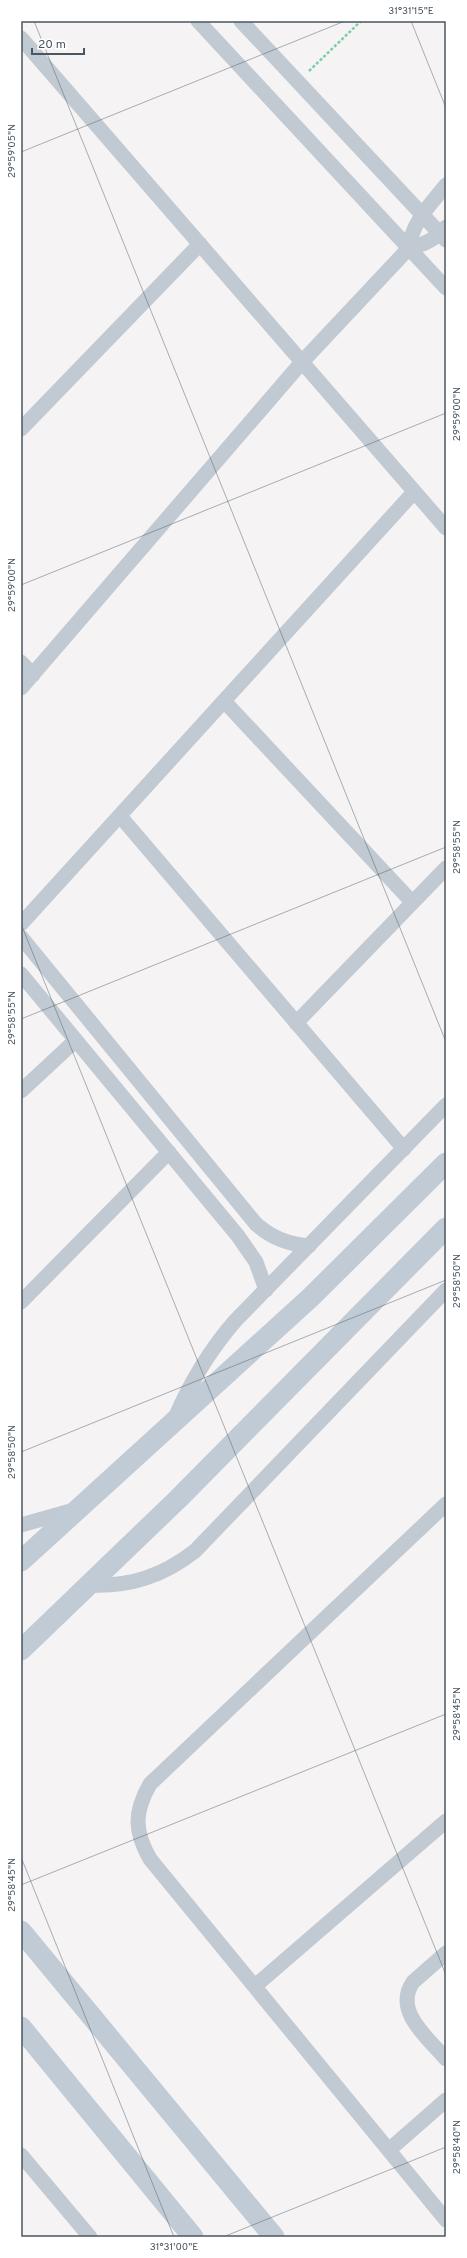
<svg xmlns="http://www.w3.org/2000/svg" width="467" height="2258" font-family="Overpass,sans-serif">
<rect width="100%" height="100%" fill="#f5f3f3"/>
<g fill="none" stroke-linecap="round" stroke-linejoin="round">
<path stroke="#7ad0a6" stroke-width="2.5" stroke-dasharray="3 2" stroke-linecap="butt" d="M309,71L361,21"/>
<path stroke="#c1cad2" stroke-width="15" d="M198,21L446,288
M241,21L446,240
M21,38L446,528
M409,248C425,245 436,239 446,227
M21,429L200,244
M21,662L33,675
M21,688L302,362L409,248C412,222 430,205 446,185
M224,701L412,902
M120,816L404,1149
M21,924L414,492
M21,937L256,1224C272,1238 288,1244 309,1246
M21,974L238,1236L256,1262L266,1290
M296,1023L446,868
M21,1091L76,1040
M21,1302L169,1152
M176,1416C191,1381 210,1350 235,1321L446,1105
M446,1504L150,1784C134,1812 134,1831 150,1859L446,2220
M21,1525L74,1510
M89,1585C130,1587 163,1576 195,1551L446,1290
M446,1953L413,1982C393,2011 428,2038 446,2059
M255,1986L446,1821
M389,2150L446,2100
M21,2155L90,2237"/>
<path stroke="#c1cbd6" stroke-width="21" d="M21,1561L311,1297L446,1163
M21,1650L178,1499L446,1228
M21,1931L274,2237
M21,2027L193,2237"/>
</g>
<path fill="none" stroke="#4a5661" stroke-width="1" stroke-opacity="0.45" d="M34,21L446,1042M411,21L446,108M21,152L345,21M21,585L446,413M21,924L446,1975M21,1019L446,847M21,1452L446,1280M21,1857L174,2237M21,1885L446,1714M223,2237L446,2147"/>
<rect width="467" height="2258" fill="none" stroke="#ffffff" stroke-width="44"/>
<path d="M32 48v6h52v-6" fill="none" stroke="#4a5661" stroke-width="2"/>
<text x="38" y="48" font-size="12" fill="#4a5661" stroke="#ffffff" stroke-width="3" paint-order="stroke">20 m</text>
<rect x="22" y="22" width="423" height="2214" fill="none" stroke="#4a5661" stroke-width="1.5"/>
<g font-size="10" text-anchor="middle" fill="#4a5661">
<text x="411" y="14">31°31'15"E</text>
<text transform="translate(11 151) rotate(-90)" y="4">29°59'05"N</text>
<text transform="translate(456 414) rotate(-90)" y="4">29°59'00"N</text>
<text transform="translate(11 585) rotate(-90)" y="4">29°59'00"N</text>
<text transform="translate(456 847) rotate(-90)" y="4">29°58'55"N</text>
<text transform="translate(11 1018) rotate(-90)" y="4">29°58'55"N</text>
<text transform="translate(456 1281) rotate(-90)" y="4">29°58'50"N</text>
<text transform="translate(11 1452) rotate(-90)" y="4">29°58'50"N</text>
<text transform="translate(456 1714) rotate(-90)" y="4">29°58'45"N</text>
<text transform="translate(11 1885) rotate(-90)" y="4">29°58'45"N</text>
<text transform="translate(456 2147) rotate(-90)" y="4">29°58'40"N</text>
<text x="174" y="2250">31°31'00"E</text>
</g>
</svg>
